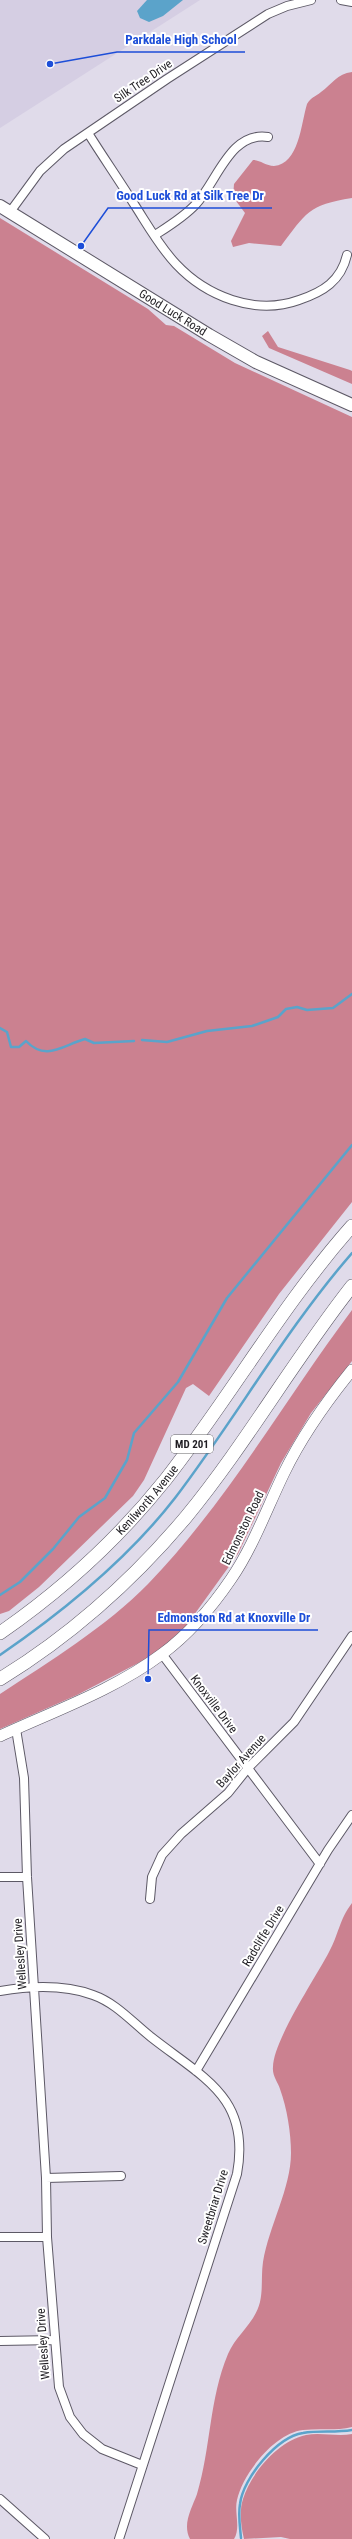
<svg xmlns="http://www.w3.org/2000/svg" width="352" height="2539" font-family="'Roboto Condensed',sans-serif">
<rect width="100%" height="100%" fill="#e0dbea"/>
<path fill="#d5cee3" d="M0,0H200L0,128Z"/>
<path fill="#cb8190" d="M352,72V198C308,205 306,213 281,246L249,243L233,247L231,241L245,213L233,197L234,184L253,160C260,160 266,166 274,166C299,164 301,124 307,104C311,97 315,97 321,92C332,84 337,74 352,72Z
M0,218L148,309L166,325L174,326L235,363L352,417V1202L279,1294L209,1396L193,1384L186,1388L144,1480L133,1496L39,1587L9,1611L0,1614Z
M268,331L278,347L350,370L352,371V384L269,348L262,336Z
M352,1310V1361L311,1413L281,1463L238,1554L186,1626L164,1646L144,1660L77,1695L0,1729V1694C49,1662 107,1626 148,1584C227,1502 284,1401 352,1310Z
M352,1903V2427C336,2431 320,2428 303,2430C275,2433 243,2473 237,2500C234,2512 241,2528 234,2539H190C182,2524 192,2508 197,2494C211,2448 209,2399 228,2354C236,2335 255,2323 260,2302C263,2289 261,2275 263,2262C269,2226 291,2188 291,2153C291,2133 287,2108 280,2089C278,2082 272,2076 273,2067C273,2041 316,1977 329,1952C339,1934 339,1920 352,1903Z
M352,2434V2539H290L281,2537L244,2539C241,2527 239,2511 243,2499C251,2473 278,2441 306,2435C321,2432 337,2437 352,2434Z"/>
<path fill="#5ba3ca" d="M147,0H183L163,16L149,22L140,18L137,11Z"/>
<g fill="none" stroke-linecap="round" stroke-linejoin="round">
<path stroke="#5ba3ca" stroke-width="2.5" d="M0,1028L7,1032L11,1047H19L26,1041C46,1062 63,1045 85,1039L94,1043L134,1041
M142,1040L167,1042L207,1031L252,1026L278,1017L286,1009L297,1007L307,1010L333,1008L352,994
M0,1595L20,1582L53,1549L79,1517L105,1498L127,1460L134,1433L178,1382L227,1298L352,1145
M0,1655C64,1611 127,1560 175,1498C236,1418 286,1329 352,1253
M241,2538C240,2527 238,2515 240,2504C243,2478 277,2437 303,2433C319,2430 335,2433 352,2430"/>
<g stroke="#5d5966" stroke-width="10">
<path id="minor" d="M341,0L352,2
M88,133C103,157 119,180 134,204C147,224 159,246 176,264C206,296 255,316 299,300C323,292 341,281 347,255
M10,212L40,171L64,149L167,79L268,14L287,6L311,0
M155,235C169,226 184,217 196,204C217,182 230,131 268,137
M162,1654L320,1864
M16,1729L24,1778L27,1877L46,2178L47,2237L59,2387L70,2417L83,2434L102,2449L142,2465
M0,1877H27
M150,1899L152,1877L162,1855L181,1834L228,1793L248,1768L294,1722L352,1636
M0,1991C30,1986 63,1984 93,1995C116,2003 132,2022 151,2037C203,2078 251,2097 237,2174L119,2539
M196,2071L328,1850L352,1815
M46,2178L121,2176
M0,2237H47
M0,2341L55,2340
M0,2499L45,2539"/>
</g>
<g stroke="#5d5966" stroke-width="12">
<path id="tertiary" d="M0,1736C54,1711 114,1690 162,1654C189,1634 212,1607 231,1579C253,1547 267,1508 284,1473C302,1436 326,1402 352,1370"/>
</g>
<g stroke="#5d5966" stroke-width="14">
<g id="secondary">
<path id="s1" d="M0,206L209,335L256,362L352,405"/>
</g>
</g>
<g stroke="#5d5966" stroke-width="14">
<g id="primary">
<path id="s2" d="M0,1633C62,1590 119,1538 166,1479C231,1396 282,1305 352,1226"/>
<path d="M0,1679C70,1636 133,1580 186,1517C246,1444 293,1361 352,1286"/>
</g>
</g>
<use href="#minor" stroke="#fff" stroke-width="8"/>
<use href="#tertiary" stroke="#fff" stroke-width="11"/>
<use href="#secondary" stroke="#fff" stroke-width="12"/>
<use href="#primary" stroke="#fff" stroke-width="13"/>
</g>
<g text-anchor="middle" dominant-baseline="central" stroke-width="4" stroke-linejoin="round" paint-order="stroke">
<rect fill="#fff" stroke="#636265" stroke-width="1" x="171" y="1435" width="42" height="18" rx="3"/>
<g font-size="11" font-weight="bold" fill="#201e23">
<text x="192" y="1444">MD 201</text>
</g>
<g font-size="12" fill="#201e23" stroke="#fff">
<text transform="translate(143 81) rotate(-34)">Silk Tree Drive</text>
<text stroke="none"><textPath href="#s1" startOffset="203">Good Luck Road</textPath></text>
<text stroke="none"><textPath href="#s2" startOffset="199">Kenilworth Avenue</textPath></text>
<text transform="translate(243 1528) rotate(-64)">Edmonston Road</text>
<text transform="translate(214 1704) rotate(53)">Knoxville Drive</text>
<text transform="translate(241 1761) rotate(-48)">Baylor Avenue</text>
<text transform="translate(263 1936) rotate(-59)">Radcliffe Drive</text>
<text transform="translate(20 1954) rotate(-94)">Wellesley Drive</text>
<text transform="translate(213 2207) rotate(-73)">Sweetbriar Drive</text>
<text transform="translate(43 2344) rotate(-94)">Wellesley Drive</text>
</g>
</g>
<path fill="none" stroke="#1d4ed8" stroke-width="1.5" d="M50 64L117 52H245M81 246L108 208H272M148 1679L149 1630H318"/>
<g fill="#1d4ed8" stroke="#fff" stroke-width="1.5">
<circle cx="50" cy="64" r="4"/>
<circle cx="81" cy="246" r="4"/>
<circle cx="148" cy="1679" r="4"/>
</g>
<g font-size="13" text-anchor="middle" font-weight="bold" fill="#1d4ed8" stroke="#fff" stroke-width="4" stroke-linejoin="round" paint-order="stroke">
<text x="181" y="44">Parkdale High School</text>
<text x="190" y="200">Good Luck Rd at Silk Tree Dr</text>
<text x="234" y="1622">Edmonston Rd at Knoxville Dr</text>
</g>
</svg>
